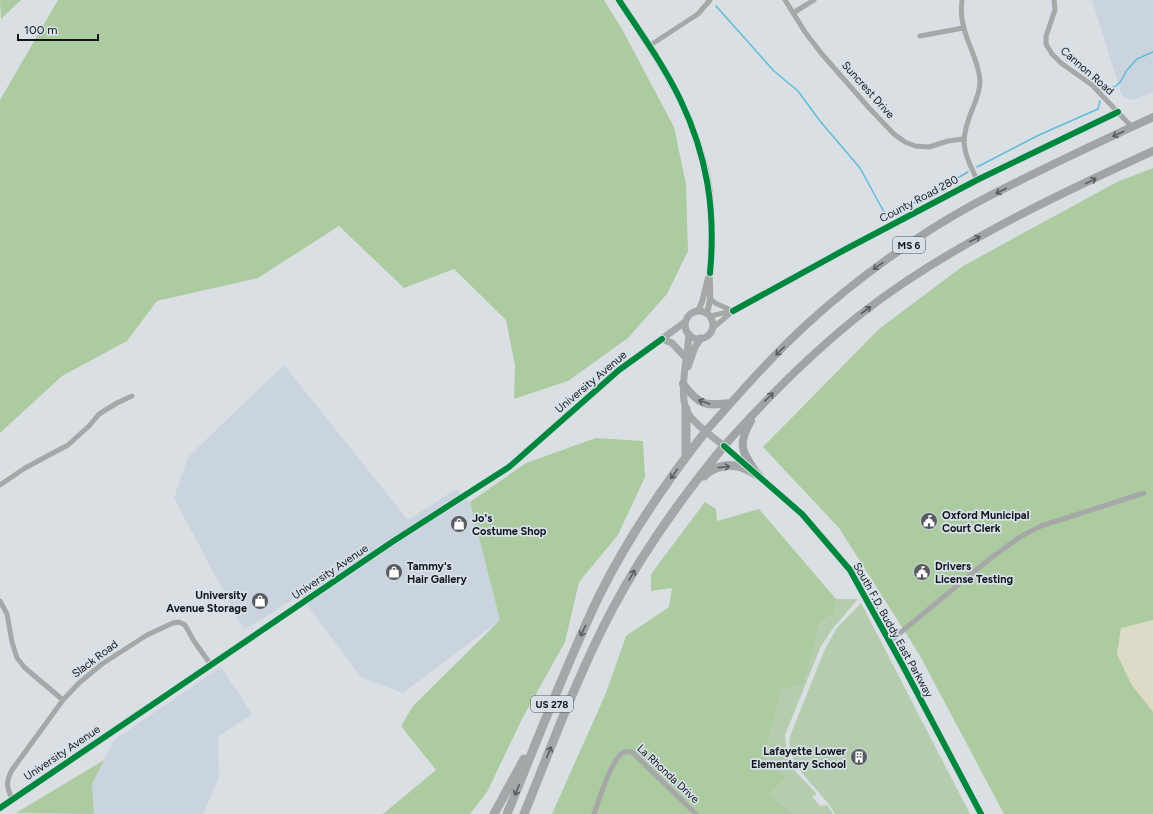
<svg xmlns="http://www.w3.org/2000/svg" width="1153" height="814" font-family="Figtree,sans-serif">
<rect width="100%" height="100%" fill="#dadfe4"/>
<path fill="#c9d4de" d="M1092,0H1153V92L1133,100L1122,96Z
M284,365L408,520L456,489L470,502L500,620L403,693L362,678L300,595L244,630L174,498L188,457Z
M221,667L252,714L218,737L219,778L203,814H94L92,784L114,740Z"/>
<path fill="#b5cdae" d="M836,599H858L834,627L821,646L785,735L787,754L796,772L816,793V795L812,796L820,806L827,805L833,814H793L770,794L763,757L782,690L804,684L820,622L835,614Z
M861,603L970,814H835C824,793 793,771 790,748C789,744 790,740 790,736L825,649L837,628Z"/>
<path fill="#adcba1" d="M0,0H21L1,19Z
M58,0H604L622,29L674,127L686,184L688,251L667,294L628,338L568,381L514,399L515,365L506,320L454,269L404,288L339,226L258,278L157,301L127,341L62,376L0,433V100Z
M1153,168V814H1004L919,654L839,528L763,447L879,329L963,266L1117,182Z
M596,438L643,441L645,477L618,535L579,582L565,642L522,719L487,792L470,814H383L436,770L401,726L413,706L500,620L470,502L526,463Z
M705,502L716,509L717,521L759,509L836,599L835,614L820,622L804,684L782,690L763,757L785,777L770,794L793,814H552L606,693L626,636L669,607L672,588L651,591V574Z
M104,760L92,784L94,814L16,813Z"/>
<path fill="#dddac7" d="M1153,620V712L1131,684L1117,654L1121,628Z"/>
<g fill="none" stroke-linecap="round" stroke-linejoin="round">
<path stroke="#61bbda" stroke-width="1.5" d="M716,6L774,71L798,91L820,121L860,168L884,212L887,216H891L968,172
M1104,91L1116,86L1121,81L1127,70L1137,59L1153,52
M977,167L1039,135L1098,109L1100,101"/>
<path stroke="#a6a8a8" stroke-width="5" d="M785,0L805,32L821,53L870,109L894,134L905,142L915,146L929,147L948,141L963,139
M962,0C961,9 961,19 964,28C968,46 979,61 980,81C980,91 976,101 972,110C959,142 963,150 977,180
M1054,0L1055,10L1046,36V44L1052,54L1061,63L1092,85L1132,127
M793,13L814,0
M920,36L963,28
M649,46L698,14L710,0
M710,298L715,303L733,311
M710,316L732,311
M713,328L733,311L846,249L977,180L1118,112
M0,485L25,468L68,445L89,426L99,414L117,403L132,396
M0,601L7,614L12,642L17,658L25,668L63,700
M889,642L992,557L1020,537L1041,526L1144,493
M12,799C7,787 5,783 12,770L63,700L79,683L102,664L147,635L173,623L179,622L185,625L194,641L211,665
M594,814C599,799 610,764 621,754C625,751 628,751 632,752L696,814"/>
<path stroke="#a6a8a8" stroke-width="6" d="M619,0C656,58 698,116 709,185C713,213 712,243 710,271C709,280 711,289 710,298C710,303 708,308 707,313
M698,311L702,302L708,278
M724,446L750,468
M757,474L802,514L850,570L903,666L981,814"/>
<path stroke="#a5a8a8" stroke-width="7" d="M685 325a14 14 0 1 1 28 0a14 14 0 1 1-28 0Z
M689,334C688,355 679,389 686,409C691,422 713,437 724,446
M662,339L672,343L686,358
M688,367L695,347L701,338
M0,808L392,542L509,467L619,370L685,322"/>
<path stroke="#a0a4a6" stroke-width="8" d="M683,384C700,406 705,406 731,403
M751,421C736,446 743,453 758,475
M706,431C739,394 771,357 807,324C855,280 917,235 974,204C1032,173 1093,145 1153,117
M724,446C778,386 837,327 905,282C983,230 1068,190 1153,151"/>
<path stroke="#a3a7a8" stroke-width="9" d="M686,457V409
M704,476C712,468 724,464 736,466C743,466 752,472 759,476
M494,814L524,759
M507,814C537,741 565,667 599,596C628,538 665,483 706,431
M524,814C552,745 578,674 613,608C644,550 682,497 724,446"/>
<g stroke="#d6e0e8" stroke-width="8">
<path id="cycleway" d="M619,0C640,32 663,64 680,99C707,155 716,210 710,273
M733,311L846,249L977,180L1118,112
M724,446L802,514L850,570L903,666L981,814
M0,808L392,542L509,467L619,370L662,339"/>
</g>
<use href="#cycleway" stroke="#00873e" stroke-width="6"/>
</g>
<defs><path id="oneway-shaft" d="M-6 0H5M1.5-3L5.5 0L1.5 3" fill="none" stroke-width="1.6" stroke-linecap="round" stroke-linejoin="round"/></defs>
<g stroke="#5a5d60">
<use href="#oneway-shaft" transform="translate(1118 134) rotate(155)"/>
<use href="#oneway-shaft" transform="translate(1091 181) rotate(-26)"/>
<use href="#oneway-shaft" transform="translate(1001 191) rotate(153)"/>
<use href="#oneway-shaft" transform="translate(975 239) rotate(-27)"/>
<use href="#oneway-shaft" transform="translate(878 266) rotate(145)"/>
<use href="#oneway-shaft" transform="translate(866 310) rotate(-37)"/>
<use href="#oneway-shaft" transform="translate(780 351) rotate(136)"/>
<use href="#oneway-shaft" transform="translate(769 397) rotate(-45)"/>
<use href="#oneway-shaft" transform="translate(704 402) rotate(-160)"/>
</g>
<g stroke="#5b5e60">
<use href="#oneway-shaft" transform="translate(724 467) rotate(-7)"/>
<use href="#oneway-shaft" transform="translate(674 474) rotate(125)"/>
<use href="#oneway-shaft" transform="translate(632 575) rotate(-60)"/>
<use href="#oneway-shaft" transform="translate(583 631) rotate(115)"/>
<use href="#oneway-shaft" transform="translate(549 752) rotate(-68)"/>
<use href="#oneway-shaft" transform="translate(517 790) rotate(112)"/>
</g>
<defs>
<g id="civic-disc" transform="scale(0.9)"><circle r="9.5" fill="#595c60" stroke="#d6e0e8"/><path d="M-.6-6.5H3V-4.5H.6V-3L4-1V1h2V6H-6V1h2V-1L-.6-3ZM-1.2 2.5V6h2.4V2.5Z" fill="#fff"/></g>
<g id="shop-disc" transform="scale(0.9)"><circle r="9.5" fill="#595c60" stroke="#d6e0e8"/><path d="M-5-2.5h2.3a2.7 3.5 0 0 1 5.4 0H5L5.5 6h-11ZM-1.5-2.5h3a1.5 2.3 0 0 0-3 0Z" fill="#fff"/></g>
<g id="building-disc" transform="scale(0.9)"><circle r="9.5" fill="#595c60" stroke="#d6e0e8"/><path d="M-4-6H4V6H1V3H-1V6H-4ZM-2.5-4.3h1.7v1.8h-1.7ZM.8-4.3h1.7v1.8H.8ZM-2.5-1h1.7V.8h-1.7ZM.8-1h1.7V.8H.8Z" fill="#fff"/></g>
</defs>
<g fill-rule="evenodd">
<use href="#civic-disc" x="929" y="521"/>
<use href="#shop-disc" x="459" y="524"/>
<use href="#shop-disc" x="394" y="572"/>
<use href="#civic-disc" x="922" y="572"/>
<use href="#shop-disc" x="260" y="601"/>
<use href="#building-disc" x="859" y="757"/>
</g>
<g text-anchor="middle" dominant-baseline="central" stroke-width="3.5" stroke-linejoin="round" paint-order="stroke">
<g fill="#d6e0e8" stroke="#4e5357" stroke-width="1">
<rect x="893" y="237" width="32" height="16" rx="3"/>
<rect x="531" y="696" width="42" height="16" rx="3"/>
</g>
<g font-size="10" font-weight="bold" fill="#131619">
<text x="909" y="245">MS 6</text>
<text x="552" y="704">US 278</text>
</g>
<g font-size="11" fill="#131619" stroke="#d6e0e8">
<text transform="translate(1087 71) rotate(41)">Cannon Road</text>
<text transform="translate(868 90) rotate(48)">Suncrest Drive</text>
<text transform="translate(919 199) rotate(-28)">County Road 280</text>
<text transform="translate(591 382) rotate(-40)">University Avenue</text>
<text transform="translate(330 572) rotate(-34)">University Avenue</text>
<text transform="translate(893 630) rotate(61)">South F.D. Buddy East Parkway</text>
<text transform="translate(95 659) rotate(-37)">Slack Road</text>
<text transform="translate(62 753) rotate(-34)">University Avenue</text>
<text transform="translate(668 774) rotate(43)">La Rhonda Drive</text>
</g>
<g font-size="11" font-weight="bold" fill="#131619" stroke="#d6e0e8" text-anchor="start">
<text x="942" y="515">Oxford Municipal<tspan x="942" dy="13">Court Clerk</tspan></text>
<text x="472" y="518">Jo's<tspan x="472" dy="13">Costume Shop</tspan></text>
<text x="407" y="566">Tammy's<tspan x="407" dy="13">Hair Gallery</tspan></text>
<text x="935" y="566">Drivers<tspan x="935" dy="13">License Testing</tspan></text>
<text x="247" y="595" text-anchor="end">University<tspan x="247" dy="13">Avenue Storage</tspan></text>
<text x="846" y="751" text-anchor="end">Lafayette Lower<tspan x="846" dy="13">Elementary School</tspan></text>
</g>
</g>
<path d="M18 34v6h80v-6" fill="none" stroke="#131619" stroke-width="2"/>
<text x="24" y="34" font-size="12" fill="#131619" stroke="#d6e0e8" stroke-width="3" paint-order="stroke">100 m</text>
</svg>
